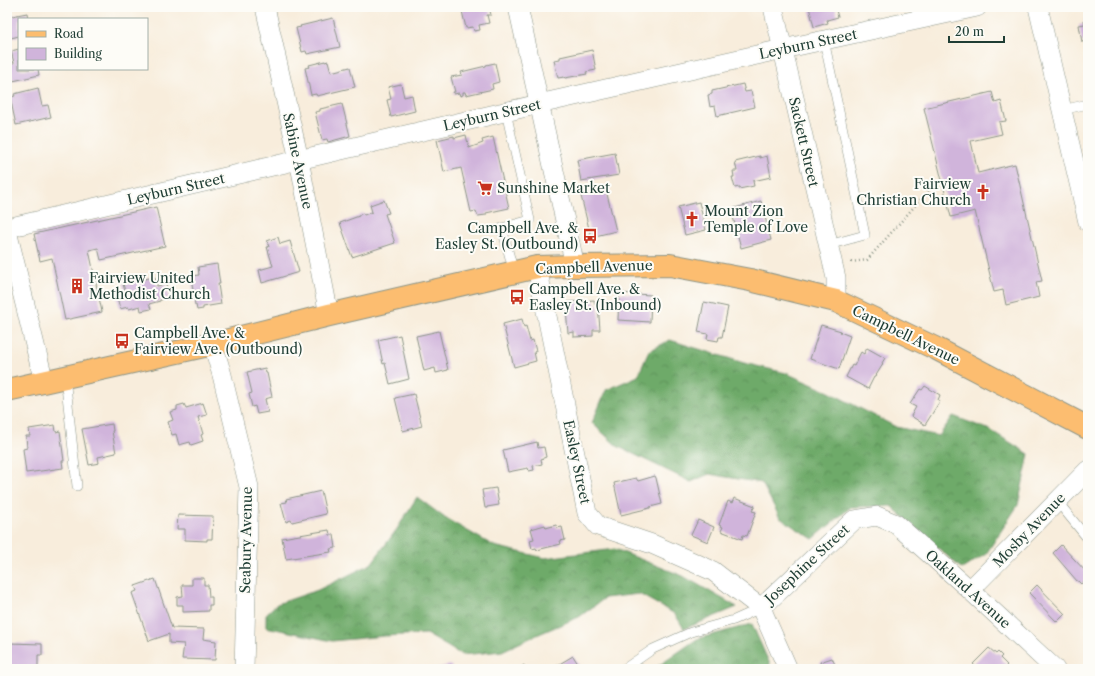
<svg xmlns="http://www.w3.org/2000/svg" width="1095" height="676" font-family="'Libre Caslon Text',serif">
<defs>
<pattern id="forest-crowns" width="20" height="18" patternUnits="userSpaceOnUse"><rect width="20" height="18" fill="#6eaa69"/><path d="M2 6a3 3 0 1 1 6 0M12 15a3 3 0 1 1 6 0" fill="none" stroke="#5a8c57"/></pattern>
</defs>
<rect width="100%" height="100%" fill="#fdfcf7"/>
<filter id="ink" filterUnits="userSpaceOnUse"><feTurbulence type="fractalNoise" baseFrequency=".025" numOctaves="2"/><feDisplacementMap in="SourceGraphic" scale="8" xChannelSelector="R" yChannelSelector="G"/><feConvolveMatrix kernelMatrix="1 2 1 2 8 2 1 2 1" color-interpolation-filters="sRGB"/></filter>
<filter id="wash" filterUnits="userSpaceOnUse"><feTurbulence type="fractalNoise" baseFrequency=".012" numOctaves="4" result="noise"/><feDisplacementMap in="SourceGraphic" scale="16" xChannelSelector="R" yChannelSelector="G"/><feGaussianBlur stdDeviation="0.9" result="paint"/><feColorMatrix in="noise" values="0 0 0 0 0 0 0 0 0 0 0 0 0 0 0 0 0 1.4 0 .05"/><feComposite in="paint" operator="in"/></filter>
<g filter="url(#wash)">
<rect width="100%" height="100%" fill="#f8eddc"/>
<path fill="url(#forest-crowns)" stroke="#46744e" d="M670,340L744,363L786,373L829,392L896,427L939,436L953,416L990,430L1029,454L1018,505L986,554L962,569L891,506L851,507L813,539L780,518L762,483L709,474L691,482L617,446L592,423L606,390L638,376L649,351Z
M417,497L445,518L494,546L545,558L615,549L683,576L737,607L684,629L675,614L639,594L605,598L579,617L539,634L502,651L462,655L426,634L384,636L332,641L266,627V614L277,604L318,590L371,564L397,529Z
M752,624L772,669H654L697,639Z"/>
<g id="blocks">
<path fill="#d0b4db" d="M461,7H489L491,15H487L489,23L479,25L480,30L474,31L473,27L466,28Z
M809,7H835L838,17L827,20L828,23L814,27Z
M27,13L28,19H19V36L7,39V17Z
M333,18L340,47L307,54L306,51L302,52L296,28L301,27L300,26Z
M1088,19V41L1082,42L1079,25L1085,24L1084,20Z
M19,49V69H38L39,75L13,81L10,63H14L11,51Z
M592,50L596,70L586,72L587,74L565,78L564,77L558,78L554,60L560,59V57Z
M325,61V62L328,61L331,72L350,67L355,87L317,96L316,94L311,95L305,68L310,67L309,65Z
M495,63L499,82L492,84L493,89L466,95L465,92H463V95L460,96L459,93L454,94L453,92H455L451,77L462,75L461,72L486,66V65Z
M401,84L404,97L412,95L415,111L391,117L387,100L391,99L388,87Z
M743,84L745,92L751,91L755,107L717,116L715,106L710,107L708,95L712,94V91Z
M38,88L42,106L48,105L51,117L16,125L10,97L15,96L14,94Z
M992,92L995,103L1001,101L1006,121L999,122L1002,134L971,141L978,173L1015,164L1042,281L1036,282L1039,297L1006,305L1003,290L994,292L975,211L951,217L924,108Z
M342,104L350,136L328,142L327,139L322,140L315,112L320,111V109Z
M466,135L469,148L483,143L482,140L493,137L509,208L486,213V215L478,216L476,211L471,212L461,168L444,172L437,140L454,136V138Z
M615,153L619,175L581,181L577,160Z
M760,156V158L767,156L771,177L753,181L754,186L739,189V187L735,188L732,177H734L733,171H737L735,162Z
M606,190L616,231L591,237L581,196Z
M384,200L389,213L385,214L395,243L352,257L340,223L359,216V215L363,213L364,215L372,212L370,205Z
M761,201L771,240L741,248L731,209Z
M699,202L706,230L685,235L678,207Z
M156,207L165,246L101,260L98,248L89,250L102,312L65,320L52,258L40,261L34,234Z
M278,237L280,244L290,241L299,272L262,283L259,270L273,266L267,247H269L267,241Z
M217,264L220,284H218L221,304L203,307V309L197,310L196,305H195L191,276L199,275L198,267Z
M143,274L144,279L155,277L157,286L166,284L169,298L160,300V301L149,304L151,309L141,311L140,306L129,309L128,307L120,309L116,293L125,291L123,284L130,282L129,277Z
M619,293L651,295L650,322L618,320Z
M594,300L595,305L598,304L600,330H593V336L574,337V332L568,333L566,309H568L567,302Z
M704,302L728,307L722,337H719L718,341L707,339L708,334L698,332Z
M522,319L524,327L526,326L530,341L533,340L536,351L534,352L536,361L514,367L503,324Z
M821,325L841,331L840,332L850,336L839,369L810,359Z
M439,331L448,370L436,373L435,368L424,371L416,336Z
M400,335L409,379L390,384L385,363L383,364L378,340Z
M867,348L885,358L882,363L883,364L875,377H874L868,389L846,377L852,365L854,366L861,352L864,354Z
M265,368L266,373H267L272,397L265,399L268,412L257,414L255,406L252,407L249,394L252,393L247,372Z
M925,386L940,395L938,400L940,401L925,425L911,416L916,407L910,404L920,389L922,390Z
M414,394L422,426L403,431L395,398Z
M203,403L207,415L198,417L203,434L201,435L203,441L191,445L190,442L179,445L176,434L172,435L168,422L173,420L170,412L177,410V406L184,404L186,408Z
M112,424L113,431H112L116,453L98,457L99,463L89,465L82,429Z
M55,425L56,432L60,431L64,461H62L63,468L26,473L23,449L27,448L26,436H30L29,429Z
M537,442L538,448L544,447L546,457L541,459L542,464L533,466L534,470L529,471L528,468L508,472L503,450Z
M655,476L656,478L662,504L650,507V508L621,515L614,483L636,478L638,481Z
M496,488L499,505L487,507V508H485L482,490Z
M321,491L326,514L292,522L291,520L286,522L281,503L287,502L286,499Z
M734,498L755,506L752,511L756,512L747,536L743,535L742,539L721,531L723,527L719,525L728,501L732,503Z
M178,515L213,516L212,539H207V541L185,540V529H177Z
M698,520L714,527L708,542L691,535Z
M545,525L546,528L556,525L557,528L562,527L565,540L560,541L561,544L537,550L536,548L532,549L530,540L534,539L531,529Z
M329,530L330,535H334L336,548L330,549L331,552L286,559L282,538Z
M1061,545L1088,574V577L1081,584L1078,581H1077L1053,553Z
M192,578H204V585H208L209,597H212V605H209V611L183,612V605H177V597L183,596L182,585H192Z
M155,579L172,628L204,629L203,639L216,641L215,660L182,659L184,644L169,643V634L149,641L132,593L137,591L135,586Z
M1037,585L1065,614L1057,622L1029,593Z
M9,643L42,644V655H38V669H8Z
M989,648L996,654L998,652L1002,656L1000,658L1007,665L1006,666L1009,669H978L973,664Z
M573,656L580,667L577,669H558L556,666Z
M832,658L837,669H816V667L821,665L820,662Z
M451,665L452,669H436V668Z
M524,665L526,669H518Z"/>
</g>
</g>
<g filter="url(#ink)">
<use href="#blocks" fill-opacity="0" stroke="#8c9588" stroke-width="1"/>
<g fill="none" stroke-linecap="round" stroke-linejoin="round">
<g stroke="#8c9588" stroke-width="10">
<path id="lane" d="M824,40L865,235L828,245
M1062,110L1088,104
M506,112L530,220L502,228L514,273
M65,377L77,486
M1057,501L1088,539
M624,669L653,649L691,632L734,620L761,608"/>
</g>
<g stroke="#8c9588" stroke-width="20">
<path id="street" d="M265,7L299,160L329,315
M518,7L575,266
M773,7L836,278V301
M1038,7L1088,222
M7,228L539,104L783,49L977,7
M7,231L44,382
M537,267L587,513L598,526L652,544L713,571L761,608L788,669
M213,344L222,375L249,487L244,669
M970,590L1088,470
M761,608L854,520L877,516L896,524L970,590L1055,669"/>
</g>
<g stroke="#8c9588" stroke-width="24">
<path id="primary" d="M7,390L213,344L329,315L537,267L575,266L670,265L750,280L836,301L937,349L1088,428"/>
</g>
<path stroke="#8c9588" stroke-width="2.5" stroke-dasharray="1 3" stroke-linecap="butt" d="M851,262L867,260L936,182"/>
<use href="#lane" stroke="#fff" stroke-width="9"/>
<use href="#street" stroke="#fff" stroke-width="19"/>
<use href="#primary" stroke="#fcbd6f" stroke-width="22"/>
</g>
</g>
<defs>
<g id="supermarket-bare" transform="scale(1.2)"><path d="M-6-5.5h2.5l.6 2H6L4.5 2H-2.5L-4.4-4H-6ZM-1.5 3.2a1.3 1.3 0 1 0 .1 0ZM3 3.2a1.3 1.3 0 1 0 .1 0Z" fill="#c8321e" stroke="#fdfcf7" stroke-width="2.5" paint-order="stroke"/></g>
<g id="church-bare" transform="scale(1.2)"><path d="M-1.2-6h2.4v3.5h3.3v2.4h-3.3V6h-2.4V-.1h-3.3v-2.4h3.3Z" fill="#c8321e" stroke="#fdfcf7" stroke-width="2.5" paint-order="stroke"/></g>
<g id="bus-bare" transform="scale(1.2)"><path d="M-5-6H5V4H4V6H2V4H-2V6H-4V4H-5ZM-3.5-4V0h7V-4ZM-3.5 1.2v1.5H-2V1.2ZM2 1.2v1.5H3.5V1.2Z" fill="#c8321e" stroke="#fdfcf7" stroke-width="2.5" paint-order="stroke"/></g>
<g id="building-bare" transform="scale(1.2)"><path d="M-4-6H4V6H1V3H-1V6H-4ZM-2.5-4.3h1.7v1.8h-1.7ZM.8-4.3h1.7v1.8H.8ZM-2.5-1h1.7V.8h-1.7ZM.8-1h1.7V.8H.8Z" fill="#c8321e" stroke="#fdfcf7" stroke-width="2.5" paint-order="stroke"/></g>
</defs>
<g fill-rule="evenodd">
<use href="#supermarket-bare" x="485" y="188"/>
<use href="#church-bare" x="983" y="192"/>
<use href="#church-bare" x="692" y="219"/>
<use href="#bus-bare" x="590" y="236"/>
<use href="#building-bare" x="77" y="286"/>
<use href="#bus-bare" x="517" y="297"/>
<use href="#bus-bare" x="122" y="341"/>
</g>
<g text-anchor="middle" dominant-baseline="central" stroke-width="4" stroke-linejoin="round" paint-order="stroke">
<g font-size="14" fill="#1f3d34" stroke="#fdfcf7">
<text transform="translate(808 44) rotate(-12)">Leyburn Street</text>
<text transform="translate(492 115) rotate(-13)">Leyburn Street</text>
<text transform="translate(804 142) rotate(77)">Sackett Street</text>
<text transform="translate(298 161) rotate(78)">Sabine Avenue</text>
<text transform="translate(176 189) rotate(-13)">Leyburn Street</text>
<text transform="translate(594 267) rotate(-2)">Campbell Avenue</text>
<text transform="translate(906 335) rotate(26)">Campbell Avenue</text>
<text transform="translate(577 462) rotate(78)">Easley Street</text>
<text transform="translate(1029 530) rotate(-46)">Mosby Avenue</text>
<text transform="translate(246 540) rotate(-89)">Seabury Avenue</text>
<text transform="translate(807 564) rotate(-43)">Josephine Street</text>
<text transform="translate(968 589) rotate(42)">Oakland Avenue</text>
</g>
<g font-size="14" fill="#1f3d34" stroke="#fdfcf7" text-anchor="start">
<text x="971" y="184" text-anchor="end">Fairview<tspan x="971" dy="16">Christian Church</tspan></text>
<text x="497" y="188">Sunshine Market</text>
<text x="704" y="211">Mount Zion<tspan x="704" dy="16">Temple of Love</tspan></text>
<text x="578" y="228" text-anchor="end">Campbell Ave. &amp;<tspan x="578" dy="16">Easley St. (Outbound)</tspan></text>
<text x="89" y="278">Fairview United<tspan x="89" dy="16">Methodist Church</tspan></text>
<text x="529" y="289">Campbell Ave. &amp;<tspan x="529" dy="16">Easley St. (Inbound)</tspan></text>
<text x="134" y="333">Campbell Ave. &amp;<tspan x="134" dy="16">Fairview Ave. (Outbound)</tspan></text>
</g>
</g>
<rect width="1095" height="676" fill="none" stroke="#fdfcf7" stroke-width="24"/>
<rect x="18" y="18" width="130" height="52" fill="#fdfcf7" stroke="#a4b0a9"/>
<rect x="26" y="31" width="20" height="6" fill="#fcbd6f" stroke="#a4b0a9"/>
<text x="54" y="38" font-size="12" fill="#1f3d34">Road</text>
<rect x="26" y="48" width="20" height="12" fill="#d0b4db" stroke="#a4b0a9"/>
<text x="54" y="58" font-size="12" fill="#1f3d34">Building</text>
<path d="M949 36v6h55v-6" fill="none" stroke="#1f3d34" stroke-width="2"/>
<text x="955" y="36" font-size="12" fill="#1f3d34" stroke="#fdfcf7" stroke-width="3" paint-order="stroke">20 m</text>
</svg>
